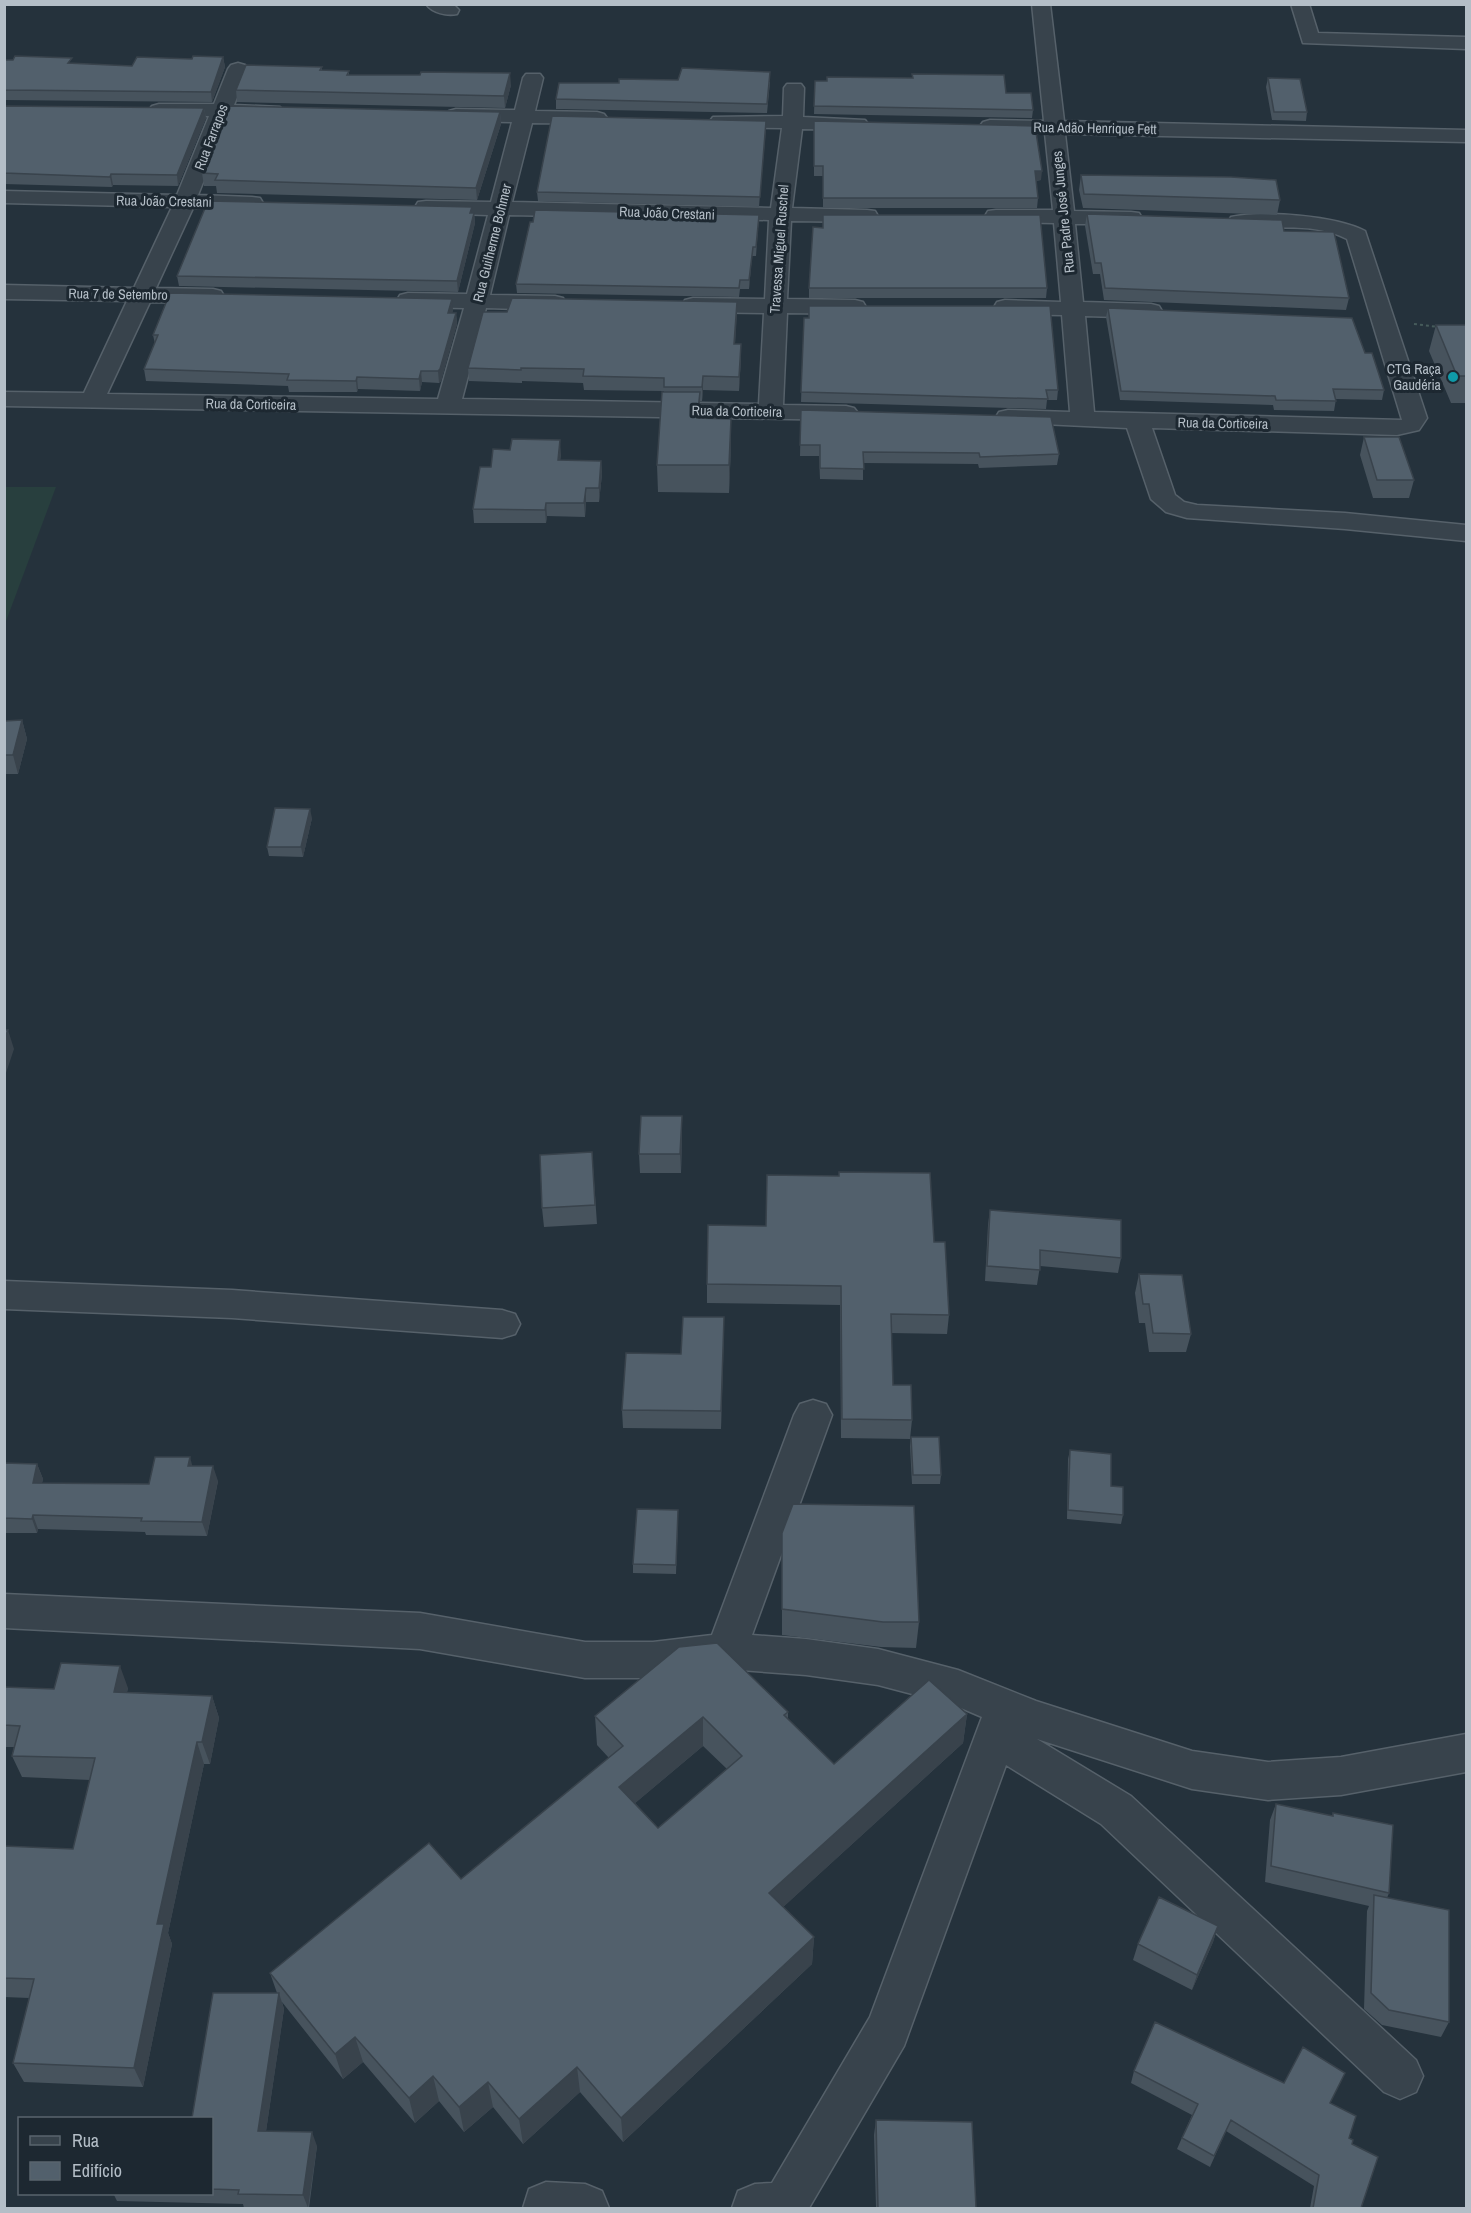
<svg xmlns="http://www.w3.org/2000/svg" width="1471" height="2213" font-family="'Archivo Narrow',sans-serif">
<rect width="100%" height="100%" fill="#25323c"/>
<path fill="#283f3e" d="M5,487H56L5,624L4,487Z"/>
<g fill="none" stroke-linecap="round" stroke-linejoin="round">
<g stroke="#56616a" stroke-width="3">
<path id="minor" d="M426,4H453L459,10L457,14C447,16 432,13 426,4Z
M1032,4H1050L1064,121L1466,130V142L1065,134L1074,211L1131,212L1139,213L1142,218L1139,223L1131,224H1075L1083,302L1151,304L1159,306L1162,311L1159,316L1151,318L1085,316L1094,412L1402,420L1347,239C1316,222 1273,229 1239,228L1231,227L1228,222L1231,217C1263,210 1336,216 1365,231L1427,418L1419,430L1397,435L1152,428L1175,495L1184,502L1197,505L1345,513L1466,525V541L1345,529L1187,518L1166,512L1151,499L1127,428L999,422L996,417L999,412L1008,410L1070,412L1062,315L1005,314L997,312L994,307L997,302L1005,300L1061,302L1054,223L996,222L988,221L985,216L988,211L996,210H1053L1045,133L990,132L983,130L980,126L983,122L990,120L1044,121Z
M1291,4H1309L1318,33L1466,37V49L1303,43Z
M238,63L245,65L248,69L234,105L280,107L283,111L280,115L273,117H229L198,195L252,197L260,198L263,203L260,208L252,209L193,208L156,288L213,289L221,291L224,296L221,301L213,303L150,302L107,394L438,399L464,308L408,307L400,305L397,300L400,295L408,293L467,294L488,215L426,213L418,212L415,207L418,202L426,201L491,202L512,122L456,121L449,119L446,115L449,111L456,109L515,110L523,78L526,74H540L543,78L535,111L597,112L604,114L607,118L604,122L597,124L532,123L512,202L771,208L782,128L720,127L713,125L710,121L713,117L783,116L784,88L787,84H801L804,88L803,117L865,120L868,124L865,128L858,130L802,129L792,208L867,210L875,211L878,216L875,221L867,222L791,221L787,299L855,300L863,302L866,307L863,312L855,314L787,313L783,405L846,406L854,408L858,413L854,418L846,420L4,406V392L84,393L127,301L4,299V285L134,288L172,207L4,203V191L177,195L209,116H159L152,114L149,110L152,106L159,104H214L228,69L231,65ZM509,215L769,220L765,299L693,298L685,300L682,305L685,310L693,312L764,313L759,404L462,399L486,308L555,310L563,308L566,303L563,298L555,296L490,295Z
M4,1281L232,1290L502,1310L515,1314L520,1324L515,1334L502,1338L232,1318L4,1309Z
M813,1400L826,1404L832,1415L752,1635L806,1639L878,1649L958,1670L1036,1701L1192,1751L1268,1762L1341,1757L1466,1734V1772L1341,1795L1268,1800L1192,1789L1037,1739L1131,1796L1416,2060L1423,2076L1416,2092L1400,2099L1384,2092L1101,1824L1006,1765L904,2046L809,2208H732L738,2191L755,2184L772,2183L870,2017L982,1717L954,1705L878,1685L806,1675L726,1669L653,1678H585L420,1649L4,1628V1594L420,1613L585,1642H653L712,1635L794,1415L800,1404Z
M546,2182L585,2184L602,2191L609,2208H523L529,2189Z"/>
</g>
<path stroke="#465b5b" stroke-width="2" stroke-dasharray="3 3" stroke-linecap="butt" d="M1414,324L1439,327"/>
<use href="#minor" fill="#38434c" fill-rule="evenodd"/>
</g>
<path fill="#47535d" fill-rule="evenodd" d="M223,57L225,67L212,102L4,100V60L73,64L132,66L192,59Z
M322,67V70L349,71V75L511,85L505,108L237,102L236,90Z
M1268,78L1307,112L1306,121L1272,120L1266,87Z
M815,81L1006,93L1033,110L1032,118L814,114Z
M770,82L767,113L556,109V99L619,83Z
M4,106L204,108L206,118L178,186L113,185L112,187L4,184Z
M500,112L501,124L477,200L217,193L216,186H204L202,173Z
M766,121L759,207L538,201L537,192Z
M814,121L1041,180L1036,181L1038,198L1037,208H823V176H814Z
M1081,175L1280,200L1277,215L1083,208L1079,190Z
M472,213H474L475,223L458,292L179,286L177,276Z
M1087,214L1284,231L1349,298L1346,310L1104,300L1100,274H1093L1085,226Z
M759,215L756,256H752L749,289H740L739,297L517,293L516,284Z
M809,288H1047L1046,298H809Z
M737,302L735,344L741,358L739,391L703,390L702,401H700V419L731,446L729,493L658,492L657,465L664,391L584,390L583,383L522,381V383L469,381L468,368L507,312Z
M1108,308L1365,353L1384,390L1382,400L1336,399L1334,411L1274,410L1273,405L1120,400L1106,317Z
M453,310L452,313H456L457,324L441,381L439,383L422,382L420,391L358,389L357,392H289L288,386L146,381L144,369L155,344L153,335Z
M804,318L1058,390L1057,400H1047L1046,409L801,402Z
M1436,325H1467V403H1451L1429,351Z
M801,410L1059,454L1057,465L979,468L978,464L863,463V480L820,479L819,456H800Z
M1364,437L1414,480L1409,498H1373L1360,455Z
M561,454L560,460L601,461L602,474L599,502H586L585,517L547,516L546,523H474L473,509L491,467Z
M22,720L27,739L18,774H4V721Z
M312,818L303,857L269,856L267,847Z
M682,1116V1135L681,1173H640L639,1154Z
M592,1152L597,1224L544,1227L542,1208Z
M990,1210L1121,1258L1118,1273L1040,1266L1037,1285L985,1281L988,1225Z
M934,1242L949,1315L947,1334L891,1333L893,1385L912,1420L910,1439L841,1438L840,1305L707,1303V1284Z
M1139,1274L1191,1334L1186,1352H1149L1145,1323H1139L1135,1293Z
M724,1317L721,1429L623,1428L622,1410L681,1354Z
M911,1437L941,1475L940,1484H912L910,1446Z
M1070,1450L1111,1486L1123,1515L1121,1524L1067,1519L1068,1459Z
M4,1463L37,1464L43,1479L42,1483L149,1484L193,1466L218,1481L207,1536L146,1535L145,1532L38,1529L37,1533H4Z
M678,1519L676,1574L633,1573V1564Z
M782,1533L919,1622L916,1648L881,1647L782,1635Z
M4,1687L54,1689L128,1688L127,1692L212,1696L219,1718L210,1764H204L168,1933L172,1944L143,2087L24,2082L13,2063L29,1998L4,1997V1846L73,1849L90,1780L22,1777L12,1756L14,1747H4Z
M788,1712V1719L834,1764L967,1714L963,1743L783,1907L814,1937L812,1964L623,2142L580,2092L523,2144L493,2107L464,2132L439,2101L415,2123L363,2062L343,2079L282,2002L284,2009L266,2131L317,2146L309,2208H244L243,2204L117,2201L113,2193H212V2118L277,1993L270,1973L461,1879L609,1758L597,1745L595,1716ZM703,1746L727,1769L658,1828L635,1803Z
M1276,1804L1332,1816L1333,1813L1389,1893L1387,1898L1449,2022L1441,2037L1382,2025L1364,2009L1367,1911L1369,1906L1265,1882L1270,1820Z
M1218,1926L1213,1942L1192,1990L1133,1960L1138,1944Z
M1134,2071L1284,2083L1330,2103L1352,2144L1361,2208H1310L1314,2186L1226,2131L1210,2167L1177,2149L1192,2115L1131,2083Z
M876,2120L976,2208H876L874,2135Z"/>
<path fill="#39434c" d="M223,57L225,67L212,102L211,92Z
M510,73L511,85L505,108L504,96Z
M204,108L206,118L178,186L177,175Z
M500,112L501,124L477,200L476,188Z
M766,121V130L759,207L760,197Z
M1035,171H1042L1041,180L1034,181Z
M111,174L113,185L112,187L110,177Z
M474,213L475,223L458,292L457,281Z
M753,247L752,256L749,289V280Z
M452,299L453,310L449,324L448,313Z
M737,302V316L734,358V344Z
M456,313L457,324L441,381L439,383L438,371Z
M741,344V358L739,391V377Z
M421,371L422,382L420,391L419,379Z
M703,376V390L702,401V387Z
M357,377L358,389L357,392L356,381Z
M700,392V419L697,418Z
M731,419V446L729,493V465Z
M560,440L561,454L559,474L558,460Z
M601,461L602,474L599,502V488Z
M586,488V502L585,517L584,503Z
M546,503L547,516L546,523L545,510Z
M22,720L27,739L18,774L13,755Z
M310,809L312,818L303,857L301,847Z
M8,1030L14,1049L4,1079V1040Z
M682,1116V1135L681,1173L680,1154Z
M724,1317V1336L721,1429V1411Z
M190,1457L194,1472L188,1466Z
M37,1464L43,1479L38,1497L33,1483Z
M213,1466L218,1481L207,1536L202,1522Z
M33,1515L38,1529L37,1533L32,1519Z
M120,1666L128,1688L122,1714L114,1692Z
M212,1696L219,1718L210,1764L202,1742Z
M967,1714L963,1743L769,1920V1893Z
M703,1717V1746L621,1815L619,1787Z
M197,1742L204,1764L168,1933L172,1944L143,2087L134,2068L157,1924Z
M1218,1926L1213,1942L1192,1990L1197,1975Z
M814,1937L812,1964L623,2142L621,2118Z
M279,1993L284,2009L264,2145L258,2131Z
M355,2037L363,2062L343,2079L335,2054Z
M577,2067L580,2092L523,2144L519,2119Z
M433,2076L439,2101L415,2123L409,2098Z
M488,2082L493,2107L464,2132L459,2107Z
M312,2132L317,2146L308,2208L303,2195Z"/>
<path fill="#52606c" stroke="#39434c" stroke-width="1.5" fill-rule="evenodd" d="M15,56L72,58L68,63L132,66L137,57L192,59L193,56L223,57L211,92L4,90V60H13Z
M246,65L322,67L320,70L349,71L347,75H420L421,72L510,73L504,96L236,90Z
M682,68L770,72L767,104L556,99L559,83H619V79L678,80Z
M912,74L1004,75L1006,93H1031L1033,110L814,106L815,81H827V77L913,78Z
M1268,78L1300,79L1307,112H1274Z
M4,106L204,108L177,175L111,174L110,177L4,173Z
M229,106L500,112L476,188L215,180L218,174L202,173Z
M552,116L766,121L760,197L537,192Z
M814,121L1035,126L1042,171H1035L1038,198H823V166H814Z
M1081,175L1231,177L1276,180L1280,200L1084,194Z
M208,201L472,207L470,213H474L457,281L177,276Z
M535,210L759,215L756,247H753L749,280H740L739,288L516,284L530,222H533Z
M1087,214L1282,220L1284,231L1334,232L1349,298L1105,288L1101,263H1095Z
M823,215H1040L1047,288H809L813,227L823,228Z
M170,293L452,299L448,313H456L440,369L438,371H421L419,379L357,377L356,381L287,380L289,374L144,369L158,335H153Z
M512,298L737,302L734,344H741L739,377L703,376L702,387H664V378L583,376L584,369L521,368V370L468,368L483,312H507Z
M809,306H1050L1058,390H1046L1048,399L801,392L804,318H809Z
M1108,308L1352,318L1365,353H1372L1384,390L1333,389L1336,401L1276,400L1275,396L1121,391Z
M1436,325H1467V376H1457Z
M662,392H700L697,418L731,419L729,465H657Z
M801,410L1051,417L1059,454L980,457L979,453L863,452L864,469L820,468V445H800Z
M1364,437H1399L1414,480H1377Z
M512,439L560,440L558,460L601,461L599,488H586L584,503H546L545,510L473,509L480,467H491L493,449L510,450Z
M22,720L13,755H4V721Z
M275,808L310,809L301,847H267Z
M4,1030H8L4,1040Z
M641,1116H682L680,1154H639Z
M592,1152L595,1205L542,1208L540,1155Z
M839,1172L930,1173L934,1242H945L949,1315L891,1314L893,1385H911L912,1420L842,1419L841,1286L707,1284L708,1225L766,1226L767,1175L839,1176Z
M990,1210L1121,1220V1258L1040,1250V1270L987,1266Z
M1139,1274L1182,1275L1191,1334L1153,1333L1149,1304H1143Z
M683,1317H724L721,1411L622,1410L626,1353L681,1354Z
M911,1437H939L941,1475H913Z
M1070,1450L1111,1454V1486L1123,1487V1515L1068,1510Z
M155,1457H190L188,1466H213L202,1522L141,1521L142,1518L33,1515L32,1519L4,1518V1463L37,1464L33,1483L149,1484Z
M793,1504L914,1506L919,1622H883L782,1609V1533Z
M637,1509L678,1510L676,1565L633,1564Z
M717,1643L788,1712L784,1715L834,1764L929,1680L967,1714L769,1893L814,1937L621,2118L577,2067L519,2119L488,2082L459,2107L433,2076L409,2098L355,2037L335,2054L270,1973L429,1843L461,1879L623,1746L595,1716L679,1647ZM703,1717L742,1756L658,1828L619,1787Z
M61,1663L120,1666L114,1692L212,1696L202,1742H197L157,1924H164L134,2068L13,2063L34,1979L4,1978V1846L73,1849L95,1758L12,1756L20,1726L4,1725V1687L54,1689Z
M1276,1804L1333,1816V1813L1393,1825L1389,1893L1271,1866Z
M1374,1895L1449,1910V2022L1389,2010L1371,1993Z
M1159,1897L1218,1926L1197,1975L1138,1944Z
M213,1993H279L258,2131L312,2132L303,2195L238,2194L239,2190L212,2189V2118H192Z
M1155,2022L1284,2083L1303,2047L1345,2073L1330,2103L1356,2116L1349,2138L1353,2140L1352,2144L1378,2157L1361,2208H1313L1319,2175L1231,2120L1214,2156L1182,2138L1198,2104L1134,2071Z
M876,2120L972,2122L976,2208H878Z"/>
<circle fill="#0f9aa8" stroke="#1d2831" stroke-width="2" cx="1453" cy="377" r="6"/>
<g text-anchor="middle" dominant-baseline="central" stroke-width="6" stroke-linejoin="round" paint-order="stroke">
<g font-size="14" fill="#b4bec7" stroke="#1d2831">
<text transform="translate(1095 128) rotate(1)">Rua Adão Henrique Fett</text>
<text transform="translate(211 137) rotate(-69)">Rua Farrapos</text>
<text transform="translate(164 201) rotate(1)">Rua João Crestani</text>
<text transform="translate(1063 212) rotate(-96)">Rua Padre José Junges</text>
<text transform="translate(667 213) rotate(2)">Rua João Crestani</text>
<text transform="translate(492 243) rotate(-76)">Rua Guilherme Bohmer</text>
<text transform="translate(779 249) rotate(-86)">Travessa Miguel Ruschel</text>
<text transform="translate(118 294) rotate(1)">Rua 7 de Setembro</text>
<text transform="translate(251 404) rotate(1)">Rua da Corticeira</text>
<text transform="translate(737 411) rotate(1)">Rua da Corticeira</text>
<text transform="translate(1223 423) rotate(1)">Rua da Corticeira</text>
</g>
<g font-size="14" fill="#b4bec7" stroke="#1d2831" text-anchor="end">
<text x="1441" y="369">CTG Raça<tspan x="1441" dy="16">Gaudéria</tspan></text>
</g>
</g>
<rect width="1471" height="2213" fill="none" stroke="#b4bec7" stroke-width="12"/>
<rect x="18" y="2117" width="195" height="78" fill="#1d2831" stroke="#59646d" stroke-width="1.5"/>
<rect x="30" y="2136" width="30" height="9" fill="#38434c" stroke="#59646d" stroke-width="1.5"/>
<text x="72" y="2147" font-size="18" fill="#b4bec7">Rua</text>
<rect x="30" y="2162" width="30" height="18" fill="#52606c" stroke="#59646d" stroke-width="1.5"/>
<text x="72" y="2177" font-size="18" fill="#b4bec7">Edifício</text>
</svg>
